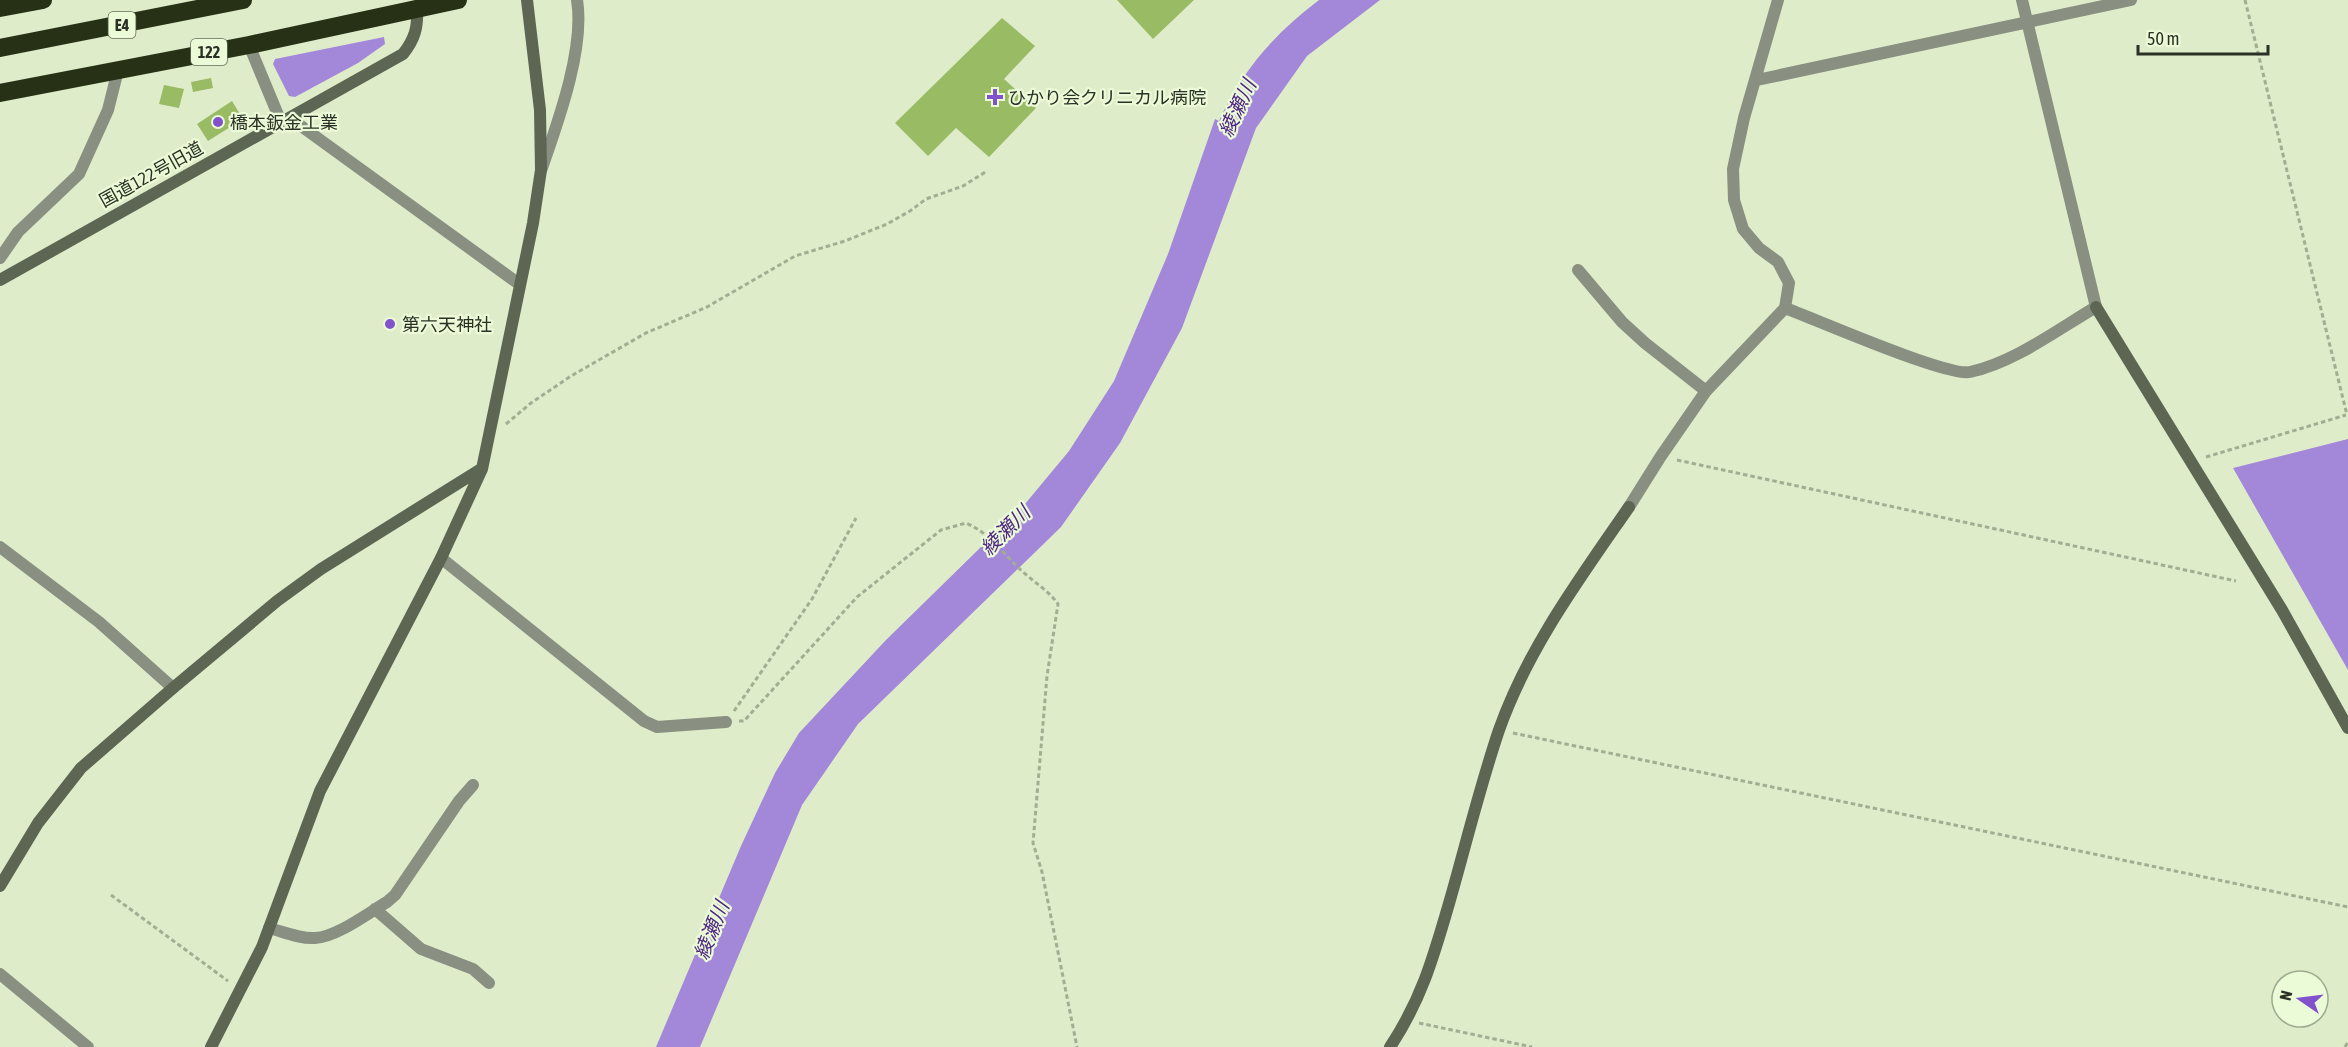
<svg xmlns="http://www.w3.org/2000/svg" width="2348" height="1047" font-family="'Asap Condensed','Noto Sans JP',sans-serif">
<rect width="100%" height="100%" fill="#deecca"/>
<path fill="#a388d9" d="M1319,0H1380L1307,56L1256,128L1182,328L1120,443L1061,527L858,724L802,805L700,1047H656L741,846L775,773L799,733L886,640L1025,504L1069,451L1114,381L1168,254L1215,119L1219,121C1242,71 1275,33 1319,0Z
M384,37L385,44L358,63L295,97L289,96L273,64L275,59Z
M2348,439V670L2233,468Z"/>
<path fill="#99bb64" d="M1117,0H1194L1153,39Z
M1002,18L1035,46L1004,79L1036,108L989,157L956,128L928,156L895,123Z
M211,78L213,88L193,92L191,82Z
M164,85L184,89L179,108L159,104Z
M232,101L243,119L208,141L197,124Z"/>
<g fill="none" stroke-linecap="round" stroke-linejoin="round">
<path stroke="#a2ad92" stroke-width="3" stroke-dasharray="4.5 3" stroke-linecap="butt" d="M2245,0L2347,415
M506,424L531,403L571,376L646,333L707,307L795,256L845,241L887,224L910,211L926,199L963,186L987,171
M2206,457L2346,415
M1677,460L2236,581
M734,711L812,599L856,518
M739,721H744L857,597L941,530L966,523C991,534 1003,554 1023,572C1035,583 1049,591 1058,604L1047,676L1033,843L1042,872L1077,1047
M1513,733L2348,907
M111,895L228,981
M1419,1023L1532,1047
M2345,1047L2348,1042"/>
<path stroke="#898f81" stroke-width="12" d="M249,45L281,122
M1757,80L2131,0
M290,118L519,284
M542,168C558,122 585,48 577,0
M0,258L18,232L79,174L108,110L118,70
M1578,270L1622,322L1645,343L1706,391
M1785,308C1815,319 1947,377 1970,372C2013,363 2057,330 2096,307L2022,0
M1629,507L1661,456L1706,391L1785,308L1789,283L1778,262L1759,248L1743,229L1734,200L1733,169L1744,118L1778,0
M0,547L99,622L173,688
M441,558L644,721L657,727L726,722
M375,909L421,949L473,969L489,983
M269,928C284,932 300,939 315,938C337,937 368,913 387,902L395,895L459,801L473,785
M0,974L88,1047"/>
<path stroke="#5d6652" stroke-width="12" d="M0,280L403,54C415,39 418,27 417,8
M2096,307L2282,610L2348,728
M0,886L38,823L81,768L173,688L277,601L321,569L481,469
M211,1047L262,947L320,791L441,558L482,469L533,223L541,170L540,110L527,0
M1390,1047C1422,999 1434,955 1450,900C1466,844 1480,786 1499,730C1528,648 1580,578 1629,507"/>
<path stroke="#273116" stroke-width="18" d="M0,8L43,0
M0,48L243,0
M0,93L249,45L458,0"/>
</g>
<g fill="#8152cb" stroke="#ebfad7" stroke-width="2">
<path d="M992 88h6v6h6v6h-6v6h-6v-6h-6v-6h6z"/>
<circle cx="218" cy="122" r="6"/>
<circle cx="390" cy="324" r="6"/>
</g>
<g text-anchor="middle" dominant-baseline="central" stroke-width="4.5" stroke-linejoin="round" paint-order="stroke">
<g fill="#ebfad7" stroke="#656d5a" stroke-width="1.5">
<rect x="108.5" y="12" width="27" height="26" rx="4.5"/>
<rect x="191" y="39" width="36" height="26" rx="4.5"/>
</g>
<g font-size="16" font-weight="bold" fill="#2b3124">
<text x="122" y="25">E4</text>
<text x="209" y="52">122</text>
</g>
<g font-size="18" fill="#2b3124" stroke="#ebfad7" text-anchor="start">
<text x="1008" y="97">ひかり会クリニカル病院</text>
<text x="230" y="122">橋本鈑金工業</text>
<text x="402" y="324">第六天神社</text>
</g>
<g font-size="18" fill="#2b3124" stroke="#ebfad7">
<text transform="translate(151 174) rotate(-29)">国道122号旧道</text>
</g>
<g font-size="20" font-style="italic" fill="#4e2684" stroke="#ebfad7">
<text transform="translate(1237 108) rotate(-65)">綾瀬川</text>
<text transform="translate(1005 530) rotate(-45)">綾瀬川</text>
<text transform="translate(711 930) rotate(-68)">綾瀬川</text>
</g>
</g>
<g transform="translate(2300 999) rotate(284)"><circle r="28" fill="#ebfad7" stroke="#9eaa8f" stroke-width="1.5"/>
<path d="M0-4.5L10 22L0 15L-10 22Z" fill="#8152cb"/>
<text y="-9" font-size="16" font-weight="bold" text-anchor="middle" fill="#2b3124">N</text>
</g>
<path d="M2138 45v9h130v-9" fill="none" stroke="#2b3124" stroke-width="3"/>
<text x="2147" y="45" font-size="18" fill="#2b3124" stroke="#ebfad7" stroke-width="4.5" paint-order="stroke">50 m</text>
</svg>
